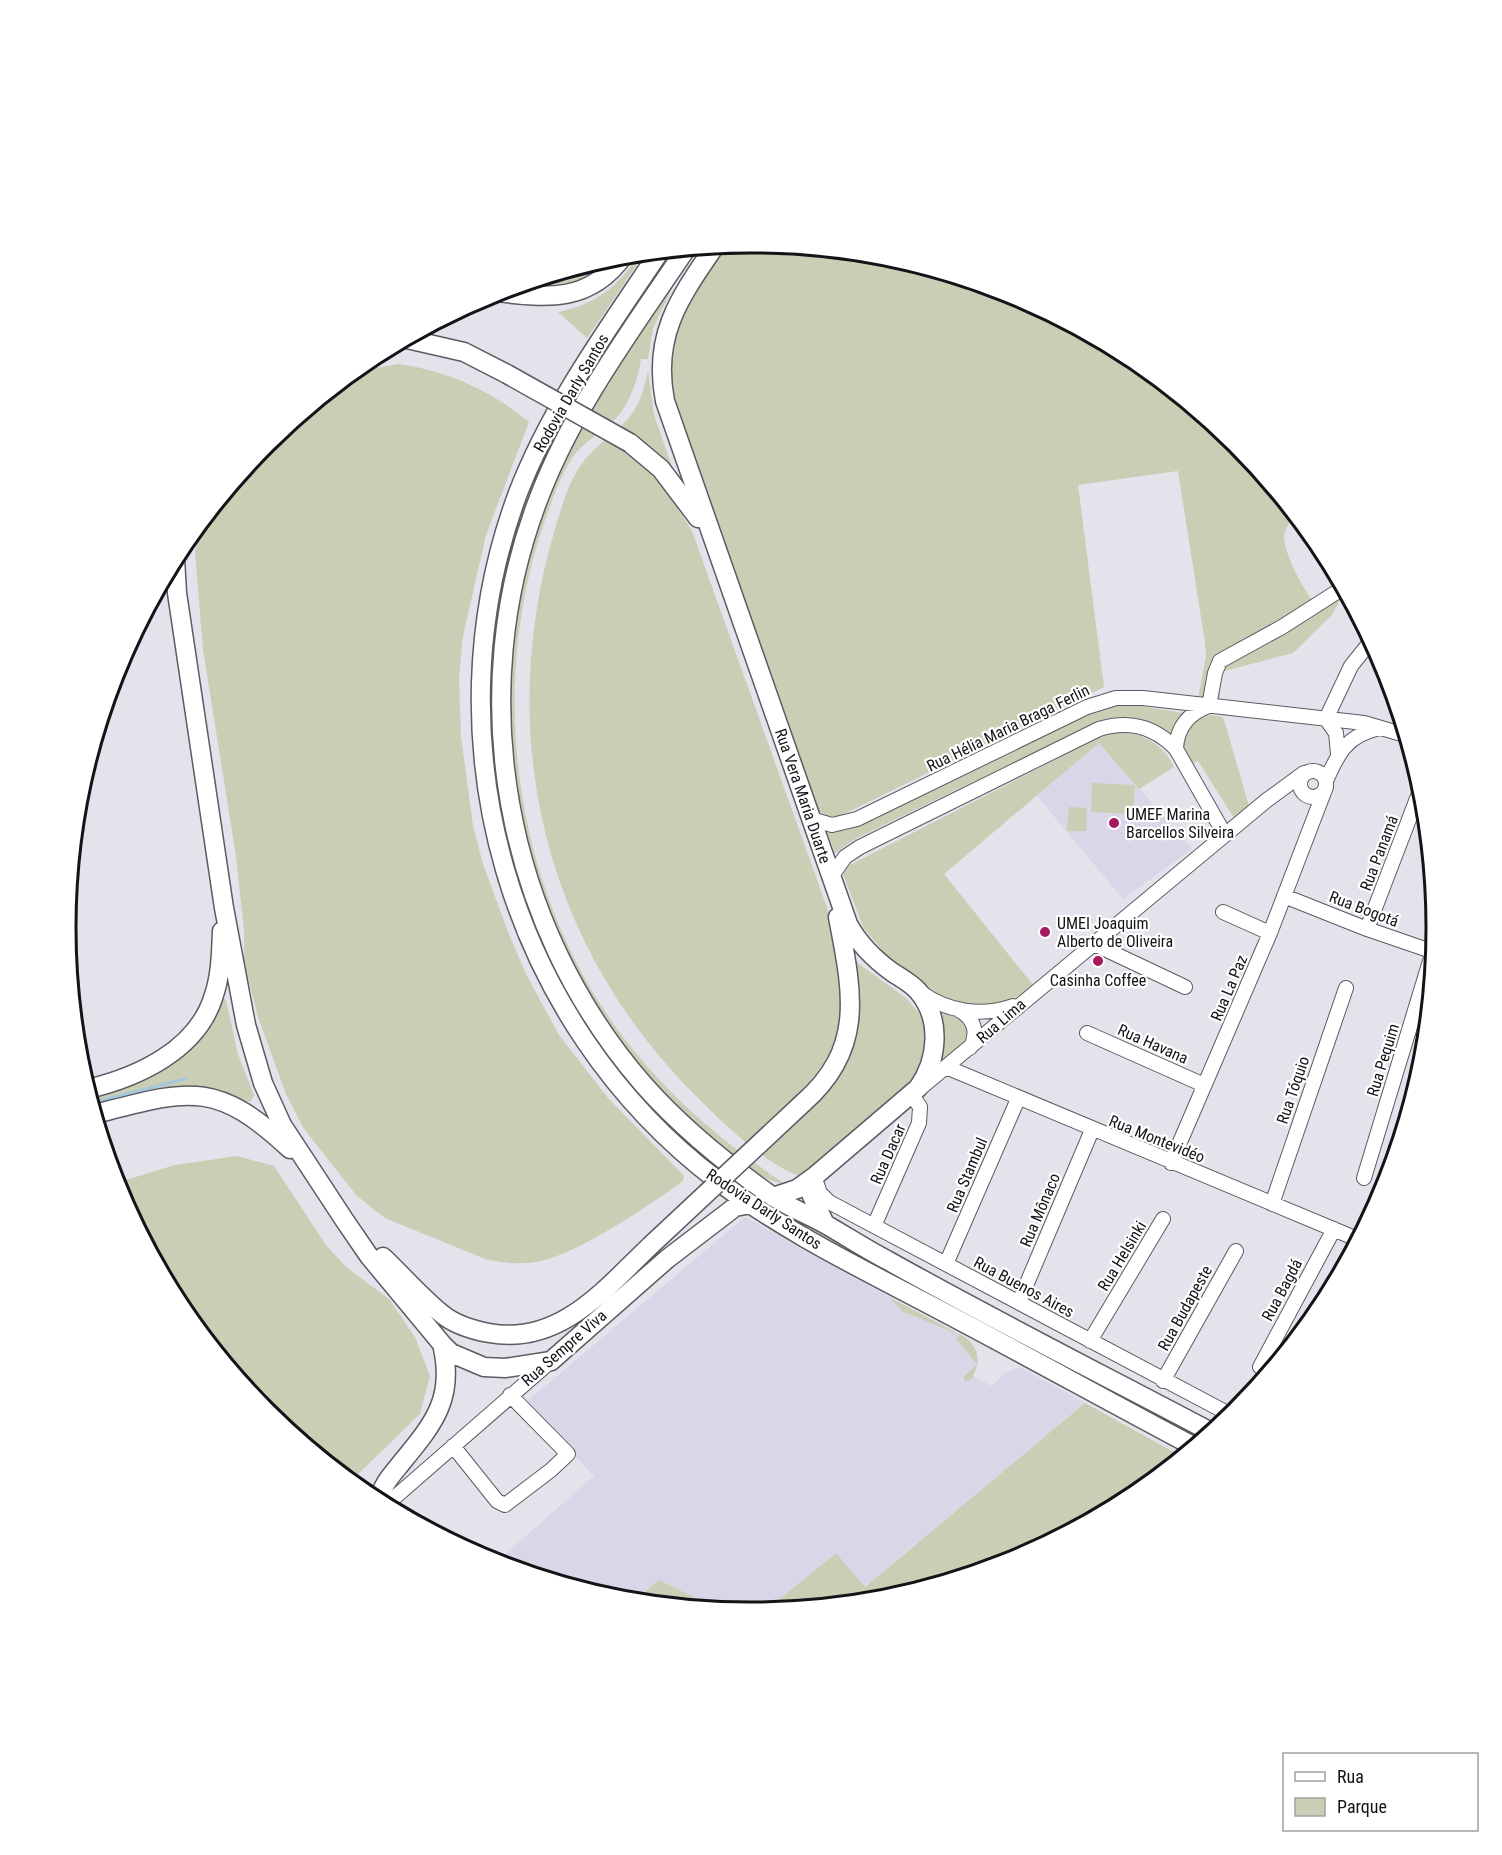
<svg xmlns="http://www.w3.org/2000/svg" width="1502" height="1855" font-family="'Roboto Condensed',sans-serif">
<rect width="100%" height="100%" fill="#e5e2ec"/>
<path fill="#dbd6e7" d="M1099,742L1192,849L1123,899L1037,796Z
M745,1217L889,1297L899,1309L965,1337L977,1352L978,1362L973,1376L992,1386L1006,1372L1020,1367L1085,1403L845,1603L751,1612L718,1609L659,1580L634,1601L617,1599L496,1562L594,1476L525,1403Z"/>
<path fill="#c8cfb4" d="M751,243L885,256L1013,295L1132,358L1236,443L1294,514C1291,520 1285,529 1284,536C1284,554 1302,587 1313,601L1340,600L1332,615L1293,653L1221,672L1218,676L1220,701L1198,699L1206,656L1205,643L1178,471L1078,485L1104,687L842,815C831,818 824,816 816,808L675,410C673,398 670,385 669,372C666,327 701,280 726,245Z
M680,250L562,431L495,678L540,930L709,1165L649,1112L563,997L508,866L486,726L494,607L525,492L578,386L667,251Z
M640,253H645L587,338L558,312C597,304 619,286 640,253Z
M607,259C586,285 557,288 525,284Z
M674,284L653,328L648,359H641C637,384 628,410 607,427C596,435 584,443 575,454C561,473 553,498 545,520C483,698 517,913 640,1058C682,1108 731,1148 785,1184C745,1180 670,1102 644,1071C512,913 475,692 547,500C577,421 628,353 674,284Z
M398,364C446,370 492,391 529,422L486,535L463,636L459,678L461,736L473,826L483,864L510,937L527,976L559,1035L608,1098L684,1176L683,1181C650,1205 579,1253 541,1261C522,1265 503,1263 485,1259L385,1218L357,1196L304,1129L286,1094L258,1017L244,961V931L236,856L203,650L195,553L200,524L267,443L354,372Z
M648,371L654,415L678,484L676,506L692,531L830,916L841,940L859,964L906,998L920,1014L927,1029L929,1048L913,1081L802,1177C765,1165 722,1122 694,1094C543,942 494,734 555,529C563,503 571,472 591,453C625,420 637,422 648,371Z
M1128,704L1184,713L1171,736C1151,718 1127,713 1101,720L857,838L835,853L827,831L853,828L1092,711Z
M1212,715L1222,717L1224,720L1249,806L1234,818L1198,761L1190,764C1188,759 1183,752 1182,747C1179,729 1198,717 1212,715Z
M1112,733C1140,731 1162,742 1174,767L1139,789L1099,743L944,874L1033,985C1010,1008 974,1012 945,1001C926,993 896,969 878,957L882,950L863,927L843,874L848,866L1096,739Z
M1092,783L1135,785L1133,814L1091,812Z
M1069,807L1087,808L1086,831H1067Z
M221,997L226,1000L238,1054L254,1095L251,1101L93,1108L89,1094L139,1080Z
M934,1008L963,1019L968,1024L969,1041L941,1065H936Z
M237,1156L274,1166L326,1245L346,1267L389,1299L415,1337L430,1376L420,1414L351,1481L266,1412L181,1308L116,1183L175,1165Z
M775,1203L1207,1435L1200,1441L802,1229L765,1206Z
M889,1297L965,1337C978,1347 981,1361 973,1376L974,1377L965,1382L964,1376L977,1364L956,1339L960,1335L902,1311Z
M1085,1403L1181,1456L1131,1497L1013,1560L884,1599L780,1610L775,1603L836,1553L865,1587Z
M659,1580L718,1609L634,1601Z"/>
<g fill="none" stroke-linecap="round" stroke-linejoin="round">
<path stroke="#a4c7dd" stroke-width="3" d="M92,1103L185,1079"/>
<g stroke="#5c5a62" stroke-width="16">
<path id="minor" d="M1209,706L1215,673L1220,661L1282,627L1343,588
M1326,719L1351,666L1371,641
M1326,719L1336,733L1338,754
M1176,749C1177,727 1189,713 1209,706
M1300 784a13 13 0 1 1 26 0a13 13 0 1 1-26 0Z
M1326,781C1338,753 1347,735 1380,728
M811,819L832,825L857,819L1087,707L1116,698H1143L1364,723L1405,735
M831,877L845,857L860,847L1099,729C1128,720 1154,726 1176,749L1225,835
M1284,896L1367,929L1434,952
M1223,912L1270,933
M1367,929L1421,788
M1094,944L1185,987
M920,992C948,1012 981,1017 1013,1006
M959,1010C974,1018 979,1033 970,1048
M1087,1033L1204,1085
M946,1067L1357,1239
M1171,1163L1270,933L1326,787
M1364,1178L1433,951
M816,1182L820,1193L829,1202L1231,1415
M1272,1204L1346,988
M874,1226L919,1123L920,1107L912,1095L1267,800L1304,773
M946,1264L1018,1099
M1019,1302L1092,1130
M1090,1341L1163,1219
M1260,1367L1334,1229
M1163,1381L1236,1251
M453,1446L497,1501L505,1505L551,1470L568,1454L510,1395
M386,1505L551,1361"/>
</g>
<g stroke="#5c5a62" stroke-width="21">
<path id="major" d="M715,246C680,297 652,335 665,401L848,924C859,944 874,959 892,972C901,978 911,983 918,991C942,1019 938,1060 918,1088L815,1176L811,1194L825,1224
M686,249C633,328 575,405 540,495C462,693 504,924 643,1084C680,1126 724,1162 769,1194C786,1206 807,1214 825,1224C846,1236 866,1249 887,1260C994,1320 1103,1375 1211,1432
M660,251C608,329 552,405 518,493C426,739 509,1023 718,1181C784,1231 860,1268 932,1306C1020,1352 1106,1400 1193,1446
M496,292C548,298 590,303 624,255
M407,339L464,352L507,374
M630,443L661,469L698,518
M175,559L177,593L224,908L246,1025L263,1083L282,1125L345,1221L369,1256L442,1344L451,1353L484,1367L505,1368L551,1361L667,1259L735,1207L751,1204
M88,1089C138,1077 198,1050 214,995C221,974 221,952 222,931
M803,1103C866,1048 852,991 838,917
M95,1114C189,1090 215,1079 290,1149
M773,1197L797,1189L815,1176
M383,1257C403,1276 421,1297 442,1314C455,1325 473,1330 489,1333C559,1346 604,1290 650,1246
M379,1501C382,1484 392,1475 402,1462C435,1422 455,1397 442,1344"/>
</g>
<use href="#minor" stroke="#fff" stroke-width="14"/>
<use href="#major" stroke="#fff" stroke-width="18"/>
<g stroke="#5c5a62" stroke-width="21" stroke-linecap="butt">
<path id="major-bridge" d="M507,374L630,443
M650,1246L803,1103"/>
</g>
<use href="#major-bridge" stroke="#fff" stroke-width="18"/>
</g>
<g fill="#a5195e" stroke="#fff" stroke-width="2">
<circle cx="1114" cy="823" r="6"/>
<circle cx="1045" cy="932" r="6"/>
<circle cx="1098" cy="961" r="6"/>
</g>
<g text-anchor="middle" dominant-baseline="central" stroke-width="4.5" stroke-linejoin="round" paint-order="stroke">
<g font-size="16" fill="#141317" stroke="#fff">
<text transform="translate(571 393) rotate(-60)">Rodovia Darly Santos</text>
<text transform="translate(1008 728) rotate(-26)">Rua Hélia Maria Braga Ferlin</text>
<text transform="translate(803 796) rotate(71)">Rua Vera Maria Duarte</text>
<text transform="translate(1379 853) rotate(-69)">Rua Panamá</text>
<text transform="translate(1364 909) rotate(21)">Rua Bogotá</text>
<text transform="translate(1229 988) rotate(-67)">Rua La Paz</text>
<text transform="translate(1001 1021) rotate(-41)">Rua Lima</text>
<text transform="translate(1153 1044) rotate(24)">Rua Havana</text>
<text transform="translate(1383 1060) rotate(-73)">Rua Pequim</text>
<text transform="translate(1293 1090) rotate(-71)">Rua Tóquio</text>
<text transform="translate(1157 1139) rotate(22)">Rua Montevidéo</text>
<text transform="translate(888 1154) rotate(-66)">Rua Dacar</text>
<text transform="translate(967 1175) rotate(-67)">Rua Stambul</text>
<text transform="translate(764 1209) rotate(33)">Rodovia Darly Santos</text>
<text transform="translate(1040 1210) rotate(-67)">Rua Mônaco</text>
<text transform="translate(1122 1256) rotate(-59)">Rua Helsinki</text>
<text transform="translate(1024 1287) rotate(28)">Rua Buenos Aires</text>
<text transform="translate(1282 1290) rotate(-62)">Rua Bagdá</text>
<text transform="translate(1185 1308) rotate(-61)">Rua Budapeste</text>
<text transform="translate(564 1348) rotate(-41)">Rua Sempre Viva</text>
</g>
<g font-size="16" fill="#141317" stroke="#fff" text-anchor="start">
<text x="1126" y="814">UMEF Marina<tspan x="1126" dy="18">Barcellos Silveira</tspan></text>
<text x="1057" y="923">UMEI Joaquim<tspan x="1057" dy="18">Alberto de Oliveira</tspan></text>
<text x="1098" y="980" text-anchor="middle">Casinha Coffee</text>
</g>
</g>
<path d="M0 0H1502V1855H0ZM750 253H752A674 674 0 0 1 1426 927V928A674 674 0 0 1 752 1602H750A674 674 0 0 1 76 928V927A674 674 0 0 1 750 253Z" fill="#fff" fill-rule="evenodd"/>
<path fill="none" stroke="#141317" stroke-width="3" d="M750 253H752A674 674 0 0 1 1426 927V928A674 674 0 0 1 752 1602H750A674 674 0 0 1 76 928V927A674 674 0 0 1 750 253Z"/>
<rect x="1283" y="1753" width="195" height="78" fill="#ffffff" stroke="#a1a1a2" stroke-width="1.5"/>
<rect x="1295" y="1772" width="30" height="9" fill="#ffffff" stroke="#a1a1a2" stroke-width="1.5"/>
<text x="1337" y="1783" font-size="18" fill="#141317">Rua</text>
<rect x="1295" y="1798" width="30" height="18" fill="#c8cfb4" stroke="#a1a1a2" stroke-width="1.5"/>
<text x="1337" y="1813" font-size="18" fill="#141317">Parque</text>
</svg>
